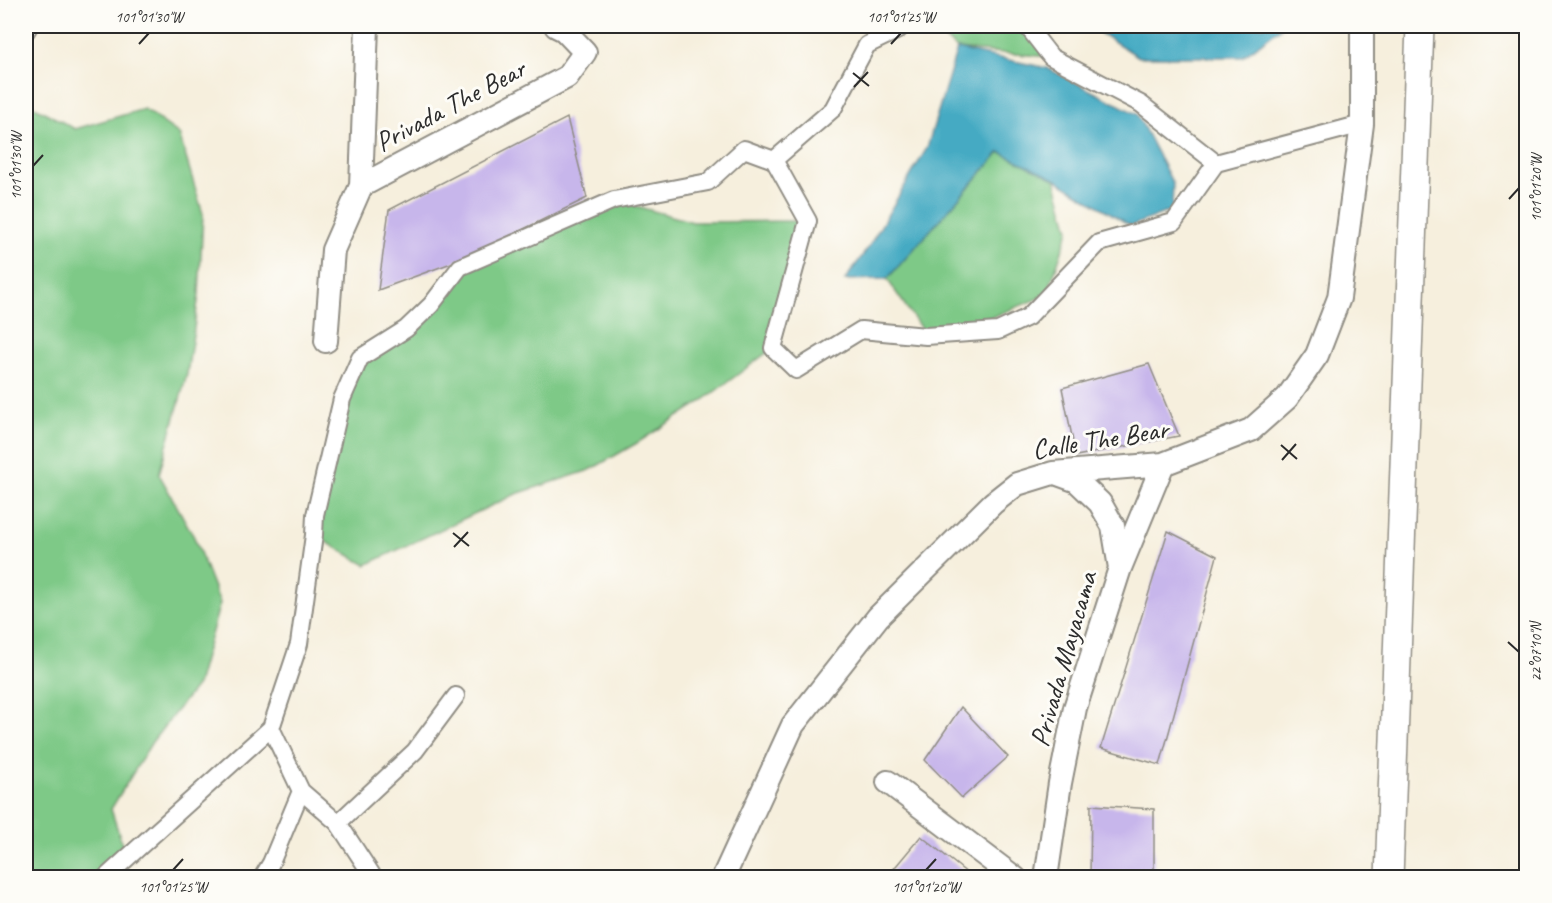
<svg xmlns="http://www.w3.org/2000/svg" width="1552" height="903" font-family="Caveat,sans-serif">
<rect width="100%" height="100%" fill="#fdfcf7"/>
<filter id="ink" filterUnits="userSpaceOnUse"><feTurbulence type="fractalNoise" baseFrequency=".0167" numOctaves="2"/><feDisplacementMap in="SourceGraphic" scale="12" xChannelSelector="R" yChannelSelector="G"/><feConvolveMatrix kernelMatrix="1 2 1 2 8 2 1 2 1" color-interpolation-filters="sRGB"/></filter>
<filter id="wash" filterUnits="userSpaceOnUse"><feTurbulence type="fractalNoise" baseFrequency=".008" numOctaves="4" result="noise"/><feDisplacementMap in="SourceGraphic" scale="24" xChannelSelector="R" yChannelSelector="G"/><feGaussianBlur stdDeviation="1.35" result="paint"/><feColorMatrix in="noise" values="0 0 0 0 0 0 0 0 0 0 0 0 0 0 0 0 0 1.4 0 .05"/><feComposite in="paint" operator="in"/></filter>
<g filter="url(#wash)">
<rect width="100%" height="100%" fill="#f6efdd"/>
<path fill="#7ec987" stroke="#547a59" stroke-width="1.5" d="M930,26H1027L1051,57L957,49Z
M26,102L75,129L144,109L179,134L203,214L199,295L187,374L159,474L194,537L220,603L197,685L152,742L111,809L127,859L105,877L26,878Z
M1000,152L1055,179L1069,230L1047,295L992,317L926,336L887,279Z
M614,200L693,222L808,221L773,348L701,402L637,443L590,470L516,494L366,565L314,535L360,358L406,329L460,267Z"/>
<path fill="#44aac3" stroke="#386a77" stroke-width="1.5" d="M1101,26H1283L1242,57H1139L1097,31Z
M957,49L1047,68L1137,114L1173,184L1172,210L1131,226L1055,179L1000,152L887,279L845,280L868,248L927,148Z"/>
<g id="blocks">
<path fill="#c7b6eb" d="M567,118L587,198L462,259L378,290L389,210Z
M1149,364L1179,436L1076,456L1062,388Z
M1168,531L1217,556L1160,765L1101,748Z
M961,707L1008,757L962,798L925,760Z
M1091,805L1154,809V878H1090Z
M921,836L973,878H886Z"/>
</g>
</g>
<g filter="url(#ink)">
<use href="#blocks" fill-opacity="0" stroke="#908d84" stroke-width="1.5"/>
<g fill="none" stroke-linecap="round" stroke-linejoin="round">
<g stroke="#908d84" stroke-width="20">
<path id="pedestrian" d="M1027,26L1051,57L1141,104L1216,163L1362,124
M26,31L29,26
M774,160L808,221L773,348L796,370L861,330L926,336L998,331L1028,317L1099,243L1174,222L1216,163
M271,728L301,791L338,823L374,878
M338,823L415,751L456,696
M105,878L271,728L299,644L314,535L315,515L342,399L360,358L406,329L431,305L460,267L614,200L708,182L744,149L774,160L833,109L867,45L898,30L902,26
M262,878L271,863L301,791"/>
</g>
<g stroke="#908d84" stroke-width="26">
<path id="minor" d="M361,186L567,77L585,52L564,30L556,26
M326,341L333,250L361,186L367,26
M1055,473L1077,481L1100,503L1113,526L1120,568
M888,782L1015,878
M723,878L793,725L878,617L993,503L1017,484L1053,473L1163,464L1251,430L1287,398L1317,355L1339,298L1362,124V26
M1046,878L1060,783L1075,708L1120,568L1163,464"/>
</g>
<g stroke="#908d84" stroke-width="30">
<path id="tertiary" d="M1389,878L1420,26"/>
</g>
<use href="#pedestrian" stroke="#fff" stroke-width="16"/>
<use href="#minor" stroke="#fff" stroke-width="22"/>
<use href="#tertiary" stroke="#fff" stroke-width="27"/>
</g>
</g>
<path fill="none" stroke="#2b2b2b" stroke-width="2" d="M139,44L149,33M891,44L901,33M853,73L869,86M854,87L868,72M33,166L43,155M1509,199L1519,188M1281,445L1297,459M1282,460L1296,444M453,533L469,546M454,547L468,532M1508,642L1519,652M173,870L183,859M926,870L936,859"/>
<g text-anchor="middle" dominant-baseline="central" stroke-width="6" stroke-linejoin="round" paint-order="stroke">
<g font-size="28" fill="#2b2b2b" stroke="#fdfcf7">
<text transform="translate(450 105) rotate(-28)">Privada The Bear</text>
<text transform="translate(1100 439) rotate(-9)">Calle The Bear</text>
<text transform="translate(1063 659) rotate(-74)">Privada Mayacama</text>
</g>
</g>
<rect width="1552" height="903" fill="none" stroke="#fdfcf7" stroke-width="66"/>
<rect x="33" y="33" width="1486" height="837" fill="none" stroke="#2b2b2b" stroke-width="2"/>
<g font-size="15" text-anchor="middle" fill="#2b2b2b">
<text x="149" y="22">101°01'30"W</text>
<text x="901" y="22">101°01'25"W</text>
<text transform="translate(16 166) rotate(-90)" y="5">101°01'30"W</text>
<text transform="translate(1536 188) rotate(-90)" y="5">101°01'20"W</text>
<text transform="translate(1536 652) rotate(-90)" y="5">22°07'10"N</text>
<text x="173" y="892">101°01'25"W</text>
<text x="926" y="892">101°01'20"W</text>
</g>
</svg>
